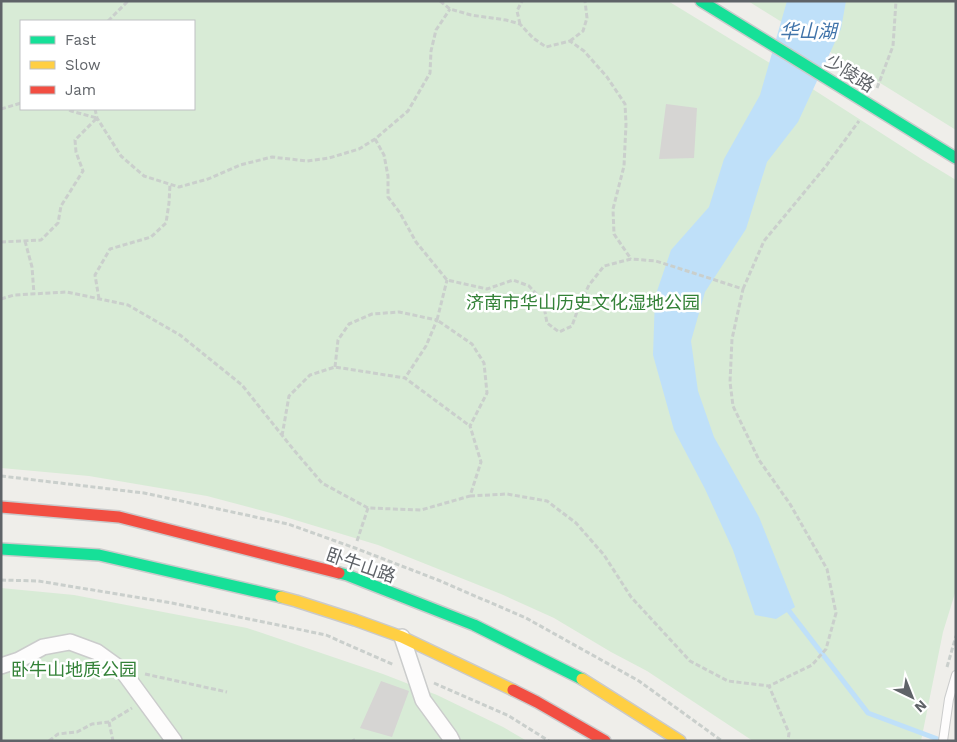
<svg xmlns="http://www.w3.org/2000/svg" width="957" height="742" font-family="'Work Sans','Noto Sans SC',sans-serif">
<rect width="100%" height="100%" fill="#efeeea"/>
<path fill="#d8ebd6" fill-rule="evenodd" d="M1,1H668L811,88L923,160L956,180V590L943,632L921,741H753L647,671L611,652L554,618L501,594L378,545L282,516L207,496L89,476L1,468ZM21,21H194V109H21Z
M748,1H956V130Z
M1,588L74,595L247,628L383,674L437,695L503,727L527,741H1Z"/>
<path fill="#bfe0f9" d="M787,1H846L841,29L798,122L767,162L746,229L705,292L691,341L698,391L714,437L759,517L795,607L776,619L755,615L733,550L705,489L674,430L653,355L655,297L671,250L709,207L724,159L760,95Z"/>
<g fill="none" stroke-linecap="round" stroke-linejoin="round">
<path stroke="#bfe0f9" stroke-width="5" d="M786,607L868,713L943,741"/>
</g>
<path fill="#d6d5d3" d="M666,104L697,108L694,158L659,159Z
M381,681L409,691L392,737L360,728Z"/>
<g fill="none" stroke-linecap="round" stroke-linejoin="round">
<g stroke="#cbcccc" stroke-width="10">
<path id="lane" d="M943,741L949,699L956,675"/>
</g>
<g stroke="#cbcccc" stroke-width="18">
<path id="street" d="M402,637L423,700L450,737L452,741
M1,666L19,660L43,647L70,642L97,652L122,670L174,741"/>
</g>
<g stroke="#cacacb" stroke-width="14">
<path id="fast" d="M701,1L956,158
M1,549L99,555L281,597
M339,573L347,575L474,625L582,679"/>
</g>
<g stroke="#cacacb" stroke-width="14">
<path id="slow" d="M281,597L296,601L355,620L402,637L513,690
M582,679L680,741"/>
</g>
<g stroke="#cacacb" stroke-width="14">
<path id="jam" d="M1,507L119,517L339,573
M513,690L537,702L605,741"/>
</g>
<path stroke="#cacfcc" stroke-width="3" stroke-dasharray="5 2.5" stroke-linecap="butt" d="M440,1L450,9L471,15L506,20L520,24L533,38L546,47L570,41L584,51L607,77L625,104L626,124L624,166L613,209L614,234L631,259
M108,21L128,1
M520,24L517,11L522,1
M570,41L583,31L587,18L585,1
M877,88L893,46L896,1
M1,109L21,103
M95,109L97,118L121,156L144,176L179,187L208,179L240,165L272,157L307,161L329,158L359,149L375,139L408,111L430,73L431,51L436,30L450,9
M375,139L384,155L388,176V197L400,213L416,242L447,280L487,289L513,280L529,286L543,301L547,323L559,332L572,326L579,306L589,285L604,266L631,259L656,261L743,289L732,339L730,382L733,406L759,460L790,504L827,569L836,613L826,649L812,665L769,686L789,733L788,741
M25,241L32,267L34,294
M1,242L41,240L58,223L61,206L83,171L76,152L75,140L97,118L71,111L67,109
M743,289L764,241L826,166L859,121
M1,299L14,295L67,292L128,305L180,335L242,385L293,449L322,483L368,508L421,510L470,496L481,462L470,426L487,393L484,363L472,344L437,320L447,280
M99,299L95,275L110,249L151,237L166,223L169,203L170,184
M335,367L338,340L349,324L372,314L399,312L437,320L426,346L405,378
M282,436L289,396L310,375L335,367L405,378L470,426
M1,476L144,493L288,524L355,548L438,580L526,618L639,681L722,741
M470,496L507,494L547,501L576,523L604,555L631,597L690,661L728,681L769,686
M357,541L368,508
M1,580L38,581L172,603L326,635L394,665
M947,667L956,636
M145,674L227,692
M434,683L509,716L549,741
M109,722L113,741
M353,739L354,741
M49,741L58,734L77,732L92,724L109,722L132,708"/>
<use href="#lane" stroke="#fdfcfc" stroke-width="8"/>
<use href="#street" stroke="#fdfcfc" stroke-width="15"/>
<use href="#fast" stroke="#16e098" stroke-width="11"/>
<use href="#slow" stroke="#ffcf43" stroke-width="11"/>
<use href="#jam" stroke="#f24e42" stroke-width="11"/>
</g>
<g text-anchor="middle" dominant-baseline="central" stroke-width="5" stroke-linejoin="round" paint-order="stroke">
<g font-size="18" fill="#5f6368" stroke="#fff">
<text transform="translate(850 73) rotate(32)">少陵路</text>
<text transform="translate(361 565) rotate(19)">卧牛山路</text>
</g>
<g font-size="18" fill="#348238" stroke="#fff">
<text x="583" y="302">济南市华山历史文化湿地公园</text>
<text x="74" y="669">卧牛山地质公园</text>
</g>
<g font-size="19" font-style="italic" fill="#4174aa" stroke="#fff">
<text x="808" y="31">华山湖</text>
</g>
</g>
<rect width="957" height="742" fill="none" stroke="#5f6368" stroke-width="5"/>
<rect x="20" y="20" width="175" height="90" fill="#ffffff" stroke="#bfc1c3"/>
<rect x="30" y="36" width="25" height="8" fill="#16e098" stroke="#bfc1c3"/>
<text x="65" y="45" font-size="15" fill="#5f6368">Fast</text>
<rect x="30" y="61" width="25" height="8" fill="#ffcf43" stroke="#bfc1c3"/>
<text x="65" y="70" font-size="15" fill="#5f6368">Slow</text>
<rect x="30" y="86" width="25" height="8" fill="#f24e42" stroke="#bfc1c3"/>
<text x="65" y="95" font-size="15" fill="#5f6368">Jam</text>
<g transform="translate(912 697) rotate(137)" stroke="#ffffff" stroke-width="4" paint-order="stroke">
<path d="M0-4L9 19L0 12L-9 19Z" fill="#5f6368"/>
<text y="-8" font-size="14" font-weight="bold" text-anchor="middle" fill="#5f6368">N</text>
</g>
</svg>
